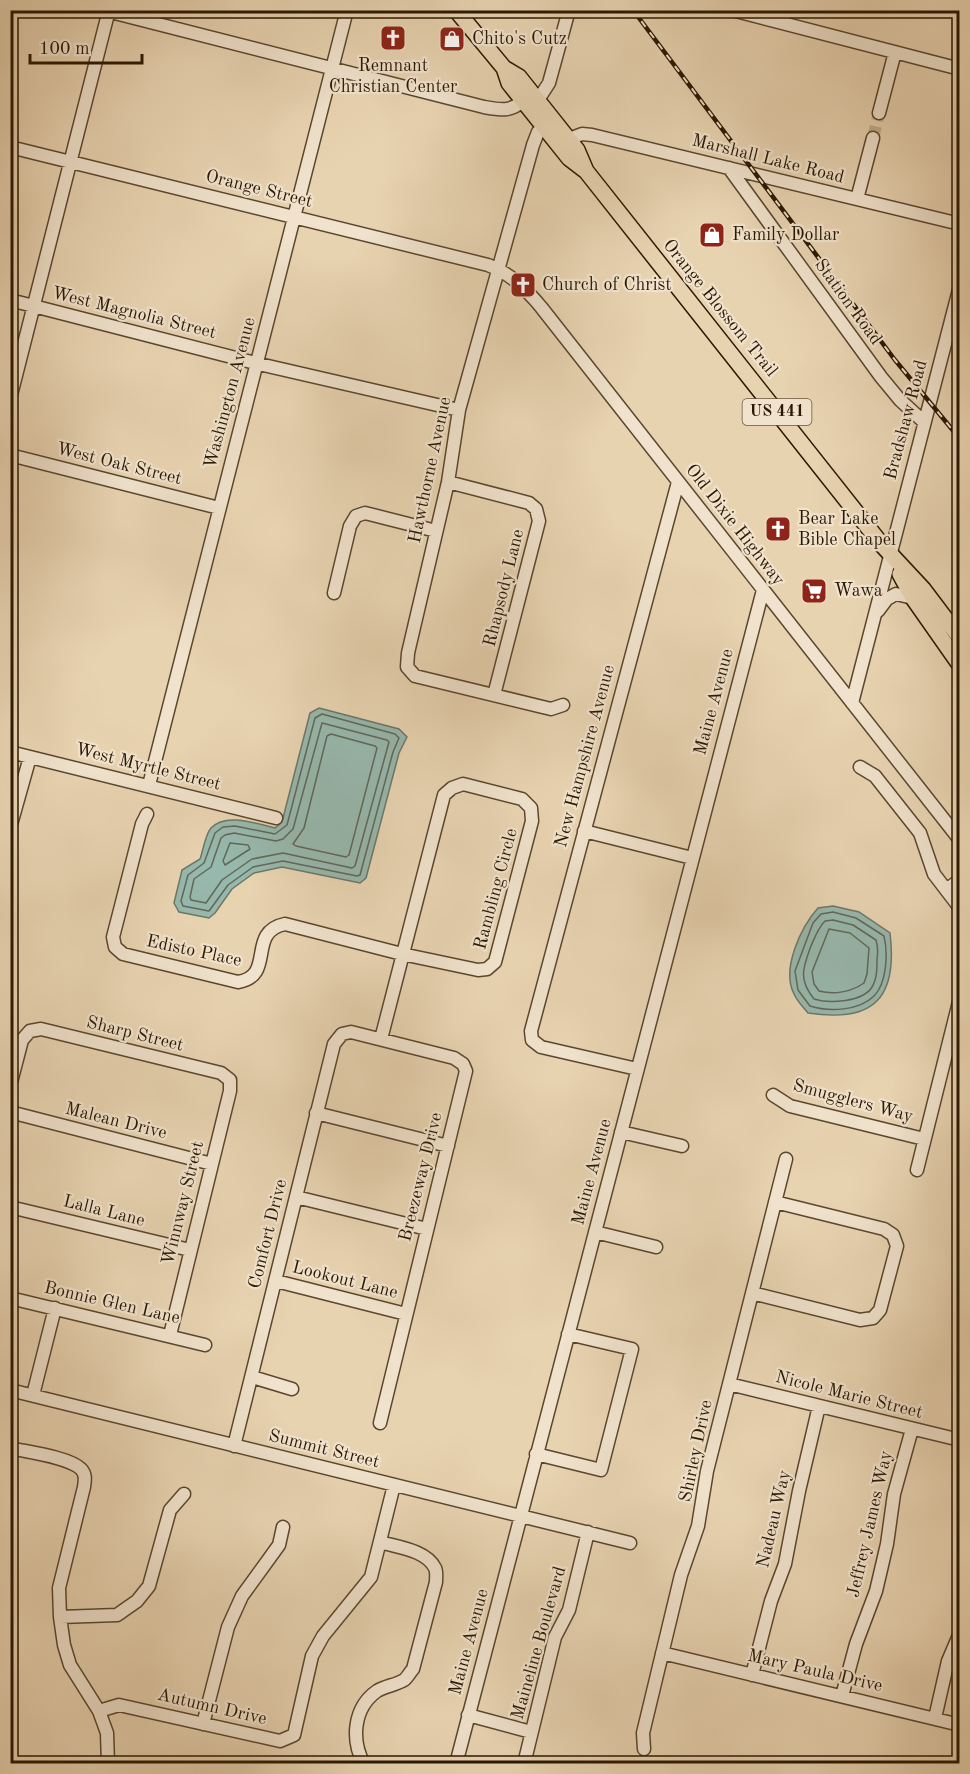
<svg xmlns="http://www.w3.org/2000/svg" width="970" height="1774" font-family="'Old Standard TT',serif">
<rect width="100%" height="100%" fill="#e8d3b1"/>
<filter id="stains"><feTurbulence type="fractalNoise" baseFrequency=".00333" numOctaves="4"/><feColorMatrix values="0 0 0 0 .2 0 0 0 0 .09 0 0 0 0 .02 0 0 0 .5 -.17"/></filter>
<radialGradient id="worn" r=".72"><stop offset=".6" stop-color="#630" stop-opacity="0"/><stop offset="1" stop-color="#630" stop-opacity=".3"/></radialGradient>
<path fill="#97b8ad" stroke="#6b7869" stroke-width="1.5" d="M319,708L399,729L407,737L399,753L366,878L360,883L282,867L254,873L232,889L215,913L209,918L179,912L174,903L182,870L200,859C203,851 205,835 211,828C226,812 257,824 275,828L282,822L310,713Z
M833,906L859,912L890,933C898,999 873,1023 808,1013C803,1007 797,1001 794,994C781,969 801,927 818,908Z"/>
<g fill="none" stroke-linecap="round" stroke-linejoin="round">
<path stroke="#606858" stroke-width="1.5" d="M322,714L395,734L399,738L393,752L360,875L357,876L283,861L253,867L228,885L209,911L183,906L181,901L188,875L204,863L215,833L223,827L235,826L275,834L287,825L315,718Z
M322,723L387,740L389,742L355,866L352,868L283,853L252,859L222,880L206,903L191,900L190,897L194,879L211,867L221,838L225,835L234,833L276,841L283,839L293,829Z
M331,734L375,746L377,748L349,855L346,857L296,846L293,844L304,828L327,736Z
M230,843L248,845L250,849L225,865L223,861Z
M833,912L856,918L884,936C888,953 887,983 874,996C859,1011 829,1012 810,1006L798,990L795,971L813,923L821,914Z
M833,920L853,925L876,940C878,947 878,953 877,959C877,968 877,979 872,987C863,1002 829,1004 814,999C798,979 803,968 811,946C815,937 818,928 825,921Z
M829,929L850,933L869,948L867,974L864,983C851,992 834,995 819,991L814,984L812,972Z"/>
<path stroke="#c2ae8e" stroke-width="12" stroke-dasharray="12 6" stroke-linecap="butt" d="M873,138L879,113"/>
<g stroke="#5a472e" stroke-width="15">
<path id="minor" d="M103,10L484,107C501,110 510,112 523,101
M732,10L960,69
M538,100L549,83L569,10
M879,113L895,52
M545,128L538,132L533,145L459,410L448,482L408,653L407,667L415,676L551,709L563,705
M569,139L582,134L592,135L960,224
M10,147L488,265C510,273 526,289 541,307L960,840
M729,168L881,377L900,400L924,422
M857,199L873,138
M10,300L255,363L459,410
M10,399L109,10
M10,455L219,508
M448,482L529,503L536,509L539,521L494,695
M334,593L350,526L356,516L365,513L436,531
M878,611L887,599L896,594L913,598
M852,703L960,286
M10,752L276,818
M860,767L875,776L920,833L934,874L960,908
M149,785L347,10
M147,814L142,824L113,937L115,947L123,954L238,982C276,976 246,932 285,924L402,954L478,970L487,969L495,962L532,821L531,808L522,799L463,784L452,788L444,795L381,1039
M10,828L30,757
M584,831L692,858
M946,890L960,880
M637,1069L541,1047L532,1040L531,1031L678,482
M10,1086L22,1040L30,1031L41,1029L221,1073L230,1080V1091L170,1335
M773,1095L790,1106L924,1139
M10,1112L212,1164
M316,1113L448,1146
M621,1132L682,1146
M917,1170L960,998
M296,1197L427,1229
M10,1207L190,1250
M595,1232L656,1247
M276,1281L406,1314
M752,1293L860,1320L873,1318L880,1310L897,1246L893,1235L884,1229L775,1202
M10,1298L205,1345
M252,1377L292,1389
M729,1384L960,1440
M10,1390L630,1543
M33,1395L55,1308
M234,1446L334,1044L342,1034L351,1032L454,1058L463,1064L466,1071L380,1423
M10,1448C27,1452 69,1457 81,1469C86,1474 85,1480 84,1487L59,1588L60,1617L64,1645L70,1665L99,1711L107,1733L108,1764
M536,1454L601,1470L632,1349L568,1334
M60,1617L117,1615L137,1601L149,1586L170,1510L184,1494
M662,1653L960,1725
M752,1675L771,1601L785,1564L799,1491L819,1406
M842,1696L856,1644L876,1591L887,1544L894,1494L912,1429
M99,1711L119,1705L280,1741L294,1735L312,1656L323,1636L371,1577L394,1485
M468,1715L531,1732
M935,1718L948,1661L960,1633
M203,1724L228,1627L242,1596L279,1545L283,1527
M644,1749L643,1733L681,1575L698,1526L707,1471L786,1159
M364,1764C351,1740 353,1708 377,1691C385,1686 396,1685 404,1680C407,1678 410,1672 413,1669L436,1582C436,1578 437,1572 435,1568C426,1550 397,1547 380,1542
M456,1764L763,590
M524,1764L555,1637L569,1610L588,1532"/>
</g>
<g stroke="#2a1802" stroke-width="18">
<path id="major" d="M456,10L504,68L509,83L569,158L586,171L882,545L923,589L960,638
M504,68L519,77L577,150L586,171
M900,574L913,598L960,665"/>
</g>
<use href="#minor" stroke="#f0e2cc" stroke-width="12"/>
<use href="#major" stroke="#e8d3b1" stroke-width="15"/>
<g stroke="#2a1802" stroke-width="4.5">
<path id="rail" d="M633,10L895,360L960,439"/>
</g>
<use href="#rail" stroke="#f0e2cc" stroke-width="2" stroke-dasharray="7" stroke-linecap="butt"/>
</g>
<defs>
<g id="church-square" transform="scale(1.35)"><rect x="-9" y="-9" width="18" height="18" rx="4" fill="#8f2418" stroke="#f0e2cc"/><path d="M-1.2-6h2.4v3.5h3.3v2.4h-3.3V6h-2.4V-.1h-3.3v-2.4h3.3Z" fill="#fff"/></g>
<g id="shop-square" transform="scale(1.35)"><rect x="-9" y="-9" width="18" height="18" rx="4" fill="#8f2418" stroke="#f0e2cc"/><path d="M-5-2.5h2.3a2.7 3.5 0 0 1 5.4 0H5L5.5 6h-11ZM-1.5-2.5h3a1.5 2.3 0 0 0-3 0Z" fill="#fff"/></g>
<g id="supermarket-square" transform="scale(1.35)"><rect x="-9" y="-9" width="18" height="18" rx="4" fill="#8f2418" stroke="#f0e2cc"/><path d="M-6-5.5h2.5l.6 2H6L4.5 2H-2.5L-4.4-4H-6ZM-1.5 3.2a1.3 1.3 0 1 0 .1 0ZM3 3.2a1.3 1.3 0 1 0 .1 0Z" fill="#fff"/></g>
</defs>
<g fill-rule="evenodd">
<use href="#church-square" x="393" y="38"/>
<use href="#shop-square" x="452" y="39"/>
<use href="#shop-square" x="712" y="235"/>
<use href="#church-square" x="523" y="285"/>
<use href="#church-square" x="778" y="529"/>
<use href="#supermarket-square" x="814" y="591"/>
</g>
<g text-anchor="middle" dominant-baseline="central" stroke-width="4.5" stroke-linejoin="round" paint-order="stroke">
<rect fill="#f0e2cc" stroke="#65553f" stroke-width="1.5" x="742.5" y="399" width="69" height="26" rx="4.5"/>
<g font-size="16" font-weight="bold" fill="#2a1802">
<text x="777" y="412">US 441</text>
</g>
<g font-size="18" fill="#2a1802" stroke="#f0e2cc" text-anchor="start">
<text x="472" y="39">Chito's Cutz</text>
<text x="393" y="66" text-anchor="middle">Remnant<tspan x="393" dy="21">Christian Center</tspan></text>
<text x="732" y="235">Family Dollar</text>
<text x="542" y="285">Church of Christ</text>
<text x="798" y="519">Bear Lake<tspan x="798" dy="21">Bible Chapel</tspan></text>
<text x="834" y="591">Wawa</text>
</g>
<g font-size="18" fill="#2a1802" stroke="#f0e2cc">
<text transform="translate(768 159) rotate(14)">Marshall Lake Road</text>
<text transform="translate(259 189) rotate(14)">Orange Street</text>
<text transform="translate(848 302) rotate(54)">Station Road</text>
<text transform="translate(720 308) rotate(51)">Orange Blossom Trail</text>
<text transform="translate(134 313) rotate(14)">West Magnolia Street</text>
<text transform="translate(230 393) rotate(-75)">Washington Avenue</text>
<text transform="translate(906 420) rotate(-75)">Bradshaw Road</text>
<text transform="translate(119 464) rotate(14)">West Oak Street</text>
<text transform="translate(430 470) rotate(-78)">Hawthorne Avenue</text>
<text transform="translate(735 525) rotate(52)">Old Dixie Highway</text>
<text transform="translate(504 588) rotate(-76)">Rhapsody Lane</text>
<text transform="translate(714 702) rotate(-75)">Maine Avenue</text>
<text transform="translate(585 756) rotate(-75)">New Hampshire Avenue</text>
<text transform="translate(148 767) rotate(14)">West Myrtle Street</text>
<text transform="translate(496 889) rotate(-75)">Rambling Circle</text>
<text transform="translate(194 951) rotate(12)">Edisto Place</text>
<text transform="translate(135 1034) rotate(14)">Sharp Street</text>
<text transform="translate(853 1101) rotate(15)">Smugglers Way</text>
<text transform="translate(116 1121) rotate(14)">Malean Drive</text>
<text transform="translate(592 1172) rotate(-75)">Maine Avenue</text>
<text transform="translate(421 1177) rotate(-76)">Breezeway Drive</text>
<text transform="translate(183 1203) rotate(-76)">Winnway Street</text>
<text transform="translate(104 1211) rotate(14)">Lalla Lane</text>
<text transform="translate(268 1234) rotate(-76)">Comfort Drive</text>
<text transform="translate(345 1280) rotate(14)">Lookout Lane</text>
<text transform="translate(112 1303) rotate(13)">Bonnie Glen Lane</text>
<text transform="translate(849 1395) rotate(14)">Nicole Marie Street</text>
<text transform="translate(324 1449) rotate(14)">Summit Street</text>
<text transform="translate(696 1451) rotate(-78)">Shirley Drive</text>
<text transform="translate(774 1519) rotate(-77)">Nadeau Way</text>
<text transform="translate(870 1524) rotate(-77)">Jeffrey James Way</text>
<text transform="translate(469 1642) rotate(-75)">Maine Avenue</text>
<text transform="translate(539 1643) rotate(-74)">Maineline Boulevard</text>
<text transform="translate(815 1671) rotate(13)">Mary Paula Drive</text>
<text transform="translate(212 1707) rotate(13)">Autumn Drive</text>
</g>
</g>
<rect width="970" height="1774" fill="none" stroke="#e8d3b1" stroke-width="36"/>
<rect x="12" y="12" width="946" height="1750" fill="none" stroke="#2a1802" stroke-width="3"/>
<rect x="18" y="18" width="934" height="1738" fill="none" stroke="#2a1802" stroke-width="1.5"/>
<path d="M30 54v9h112v-9" fill="none" stroke="#2a1802" stroke-width="3"/>
<text x="39" y="54" font-size="18" fill="#2a1802" stroke="#f0e2cc" stroke-width="4.5" paint-order="stroke">100 m</text>
<rect width="100%" height="100%" filter="url(#stains)"/>
<rect width="100%" height="100%" fill="url(#worn)"/>
</svg>
